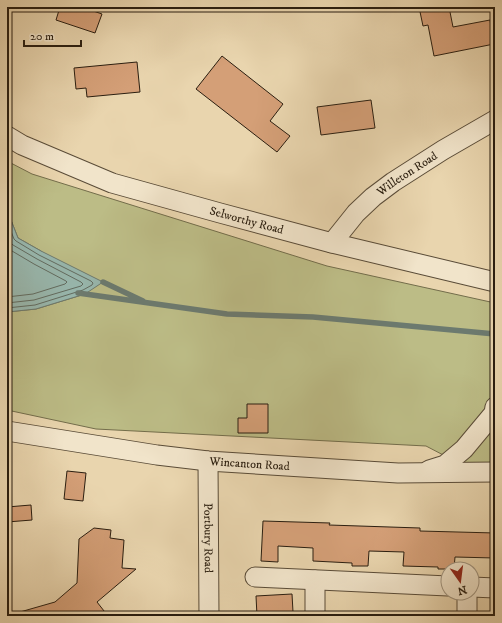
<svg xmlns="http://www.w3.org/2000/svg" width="502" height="623" font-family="'IM FELL DW Pica',serif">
<rect width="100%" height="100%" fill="#e9d5ae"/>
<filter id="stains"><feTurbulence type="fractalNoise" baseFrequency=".005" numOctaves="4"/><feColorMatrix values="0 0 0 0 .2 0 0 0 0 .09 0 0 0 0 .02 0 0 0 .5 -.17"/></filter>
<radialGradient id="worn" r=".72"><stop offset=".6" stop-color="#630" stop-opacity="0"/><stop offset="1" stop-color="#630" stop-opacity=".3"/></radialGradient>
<path fill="#bcbc86" stroke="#736d4b" d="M7,161L32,174L327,266L495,303V482L426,446L96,429L7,410V312L36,309L85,294L41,251L18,238L7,210Z"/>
<path fill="#98b8af" stroke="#6c7a6f" d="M7,210L18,238L41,251L103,282L85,294L36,309L7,312Z"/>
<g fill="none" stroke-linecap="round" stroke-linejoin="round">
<path stroke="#616b60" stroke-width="1" d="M7,221L14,239L16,241L39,255L91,281L93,283L92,285L83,290L35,305L7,308
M7,234L10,242L13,245L37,259L81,282L83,284L81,286L34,300L7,303
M7,248L34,264L66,281L67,282L65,284L33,294L7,297"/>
<path stroke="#6c7a6f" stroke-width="5.5" d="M103,282L143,301
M78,293L227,314L313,317L495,334"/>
</g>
<path fill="#d49f77" stroke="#2a1e10" d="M60,7H82L102,14L95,33L56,20Z
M419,7H449L453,27L490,20L494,44L434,56L428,25L423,26Z
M222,56L283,104L270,121L290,136L277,152L196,89Z
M137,62L140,92L87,97L86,88L76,89L74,68Z
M371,100L375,128L321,135L317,107Z
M247,404H268V433H238V418H247Z
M67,471L86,473L83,501L64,499Z
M31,505L32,520L7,522V507Z
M263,521L330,523L329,525L420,528V531L495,533V558L455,557L454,569H438V567L403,566L404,552L369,551L368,566H352V563L313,561V548L278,546V562L261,561Z
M94,528L111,530L110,538L124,540L122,568L136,569L97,602L108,616H21L20,612L55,602L77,583L79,539Z
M292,594L293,612H283V616H257L256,596Z"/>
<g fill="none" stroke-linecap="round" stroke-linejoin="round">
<g stroke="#5a4c38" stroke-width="21">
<g id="minor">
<path id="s1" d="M7,136L22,145L112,183L220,213L332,243L495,282"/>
<path id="s2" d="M332,243L356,213L373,197L393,182L443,150L495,120"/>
<path id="s3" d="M7,431L157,455L208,461L398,473L495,472"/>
<path id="s4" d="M208,461L209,616"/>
<path d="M429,470L445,465L464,449L494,413L495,407"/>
<path d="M255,577L448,586"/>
<path d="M315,580V616"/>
<path d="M472,587L495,588"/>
<path d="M467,616V593"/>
</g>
</g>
<use href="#minor" stroke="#f1e4ca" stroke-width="19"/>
</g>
<g text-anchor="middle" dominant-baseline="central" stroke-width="3.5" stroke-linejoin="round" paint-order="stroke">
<g font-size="12" fill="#2a1e10" stroke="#f1e4ca">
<text stroke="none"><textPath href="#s2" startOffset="103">Willeton Road</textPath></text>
<text stroke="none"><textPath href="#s1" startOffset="255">Selworthy Road</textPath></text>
<text stroke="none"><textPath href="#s3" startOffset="245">Wincanton Road</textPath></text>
<text stroke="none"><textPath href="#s4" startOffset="77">Portbury Road</textPath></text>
</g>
</g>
<rect width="502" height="623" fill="none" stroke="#e9d5ae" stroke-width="24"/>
<rect x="8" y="8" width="486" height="607" fill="none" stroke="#2a1e10" stroke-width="2"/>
<rect x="12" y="12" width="478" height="599" fill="none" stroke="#2a1e10"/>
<g transform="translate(460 581) rotate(166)"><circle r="19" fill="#f1e4ca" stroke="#a19580"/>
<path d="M0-3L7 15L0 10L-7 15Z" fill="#8f2418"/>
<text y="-6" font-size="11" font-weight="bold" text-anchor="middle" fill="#2a1e10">N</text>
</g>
<path d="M24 40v6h57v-6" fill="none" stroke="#2a1e10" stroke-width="2"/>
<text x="30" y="40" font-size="12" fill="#2a1e10" stroke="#f1e4ca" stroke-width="3" paint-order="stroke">20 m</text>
<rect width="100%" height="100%" filter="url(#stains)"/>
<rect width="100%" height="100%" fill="url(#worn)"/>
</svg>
